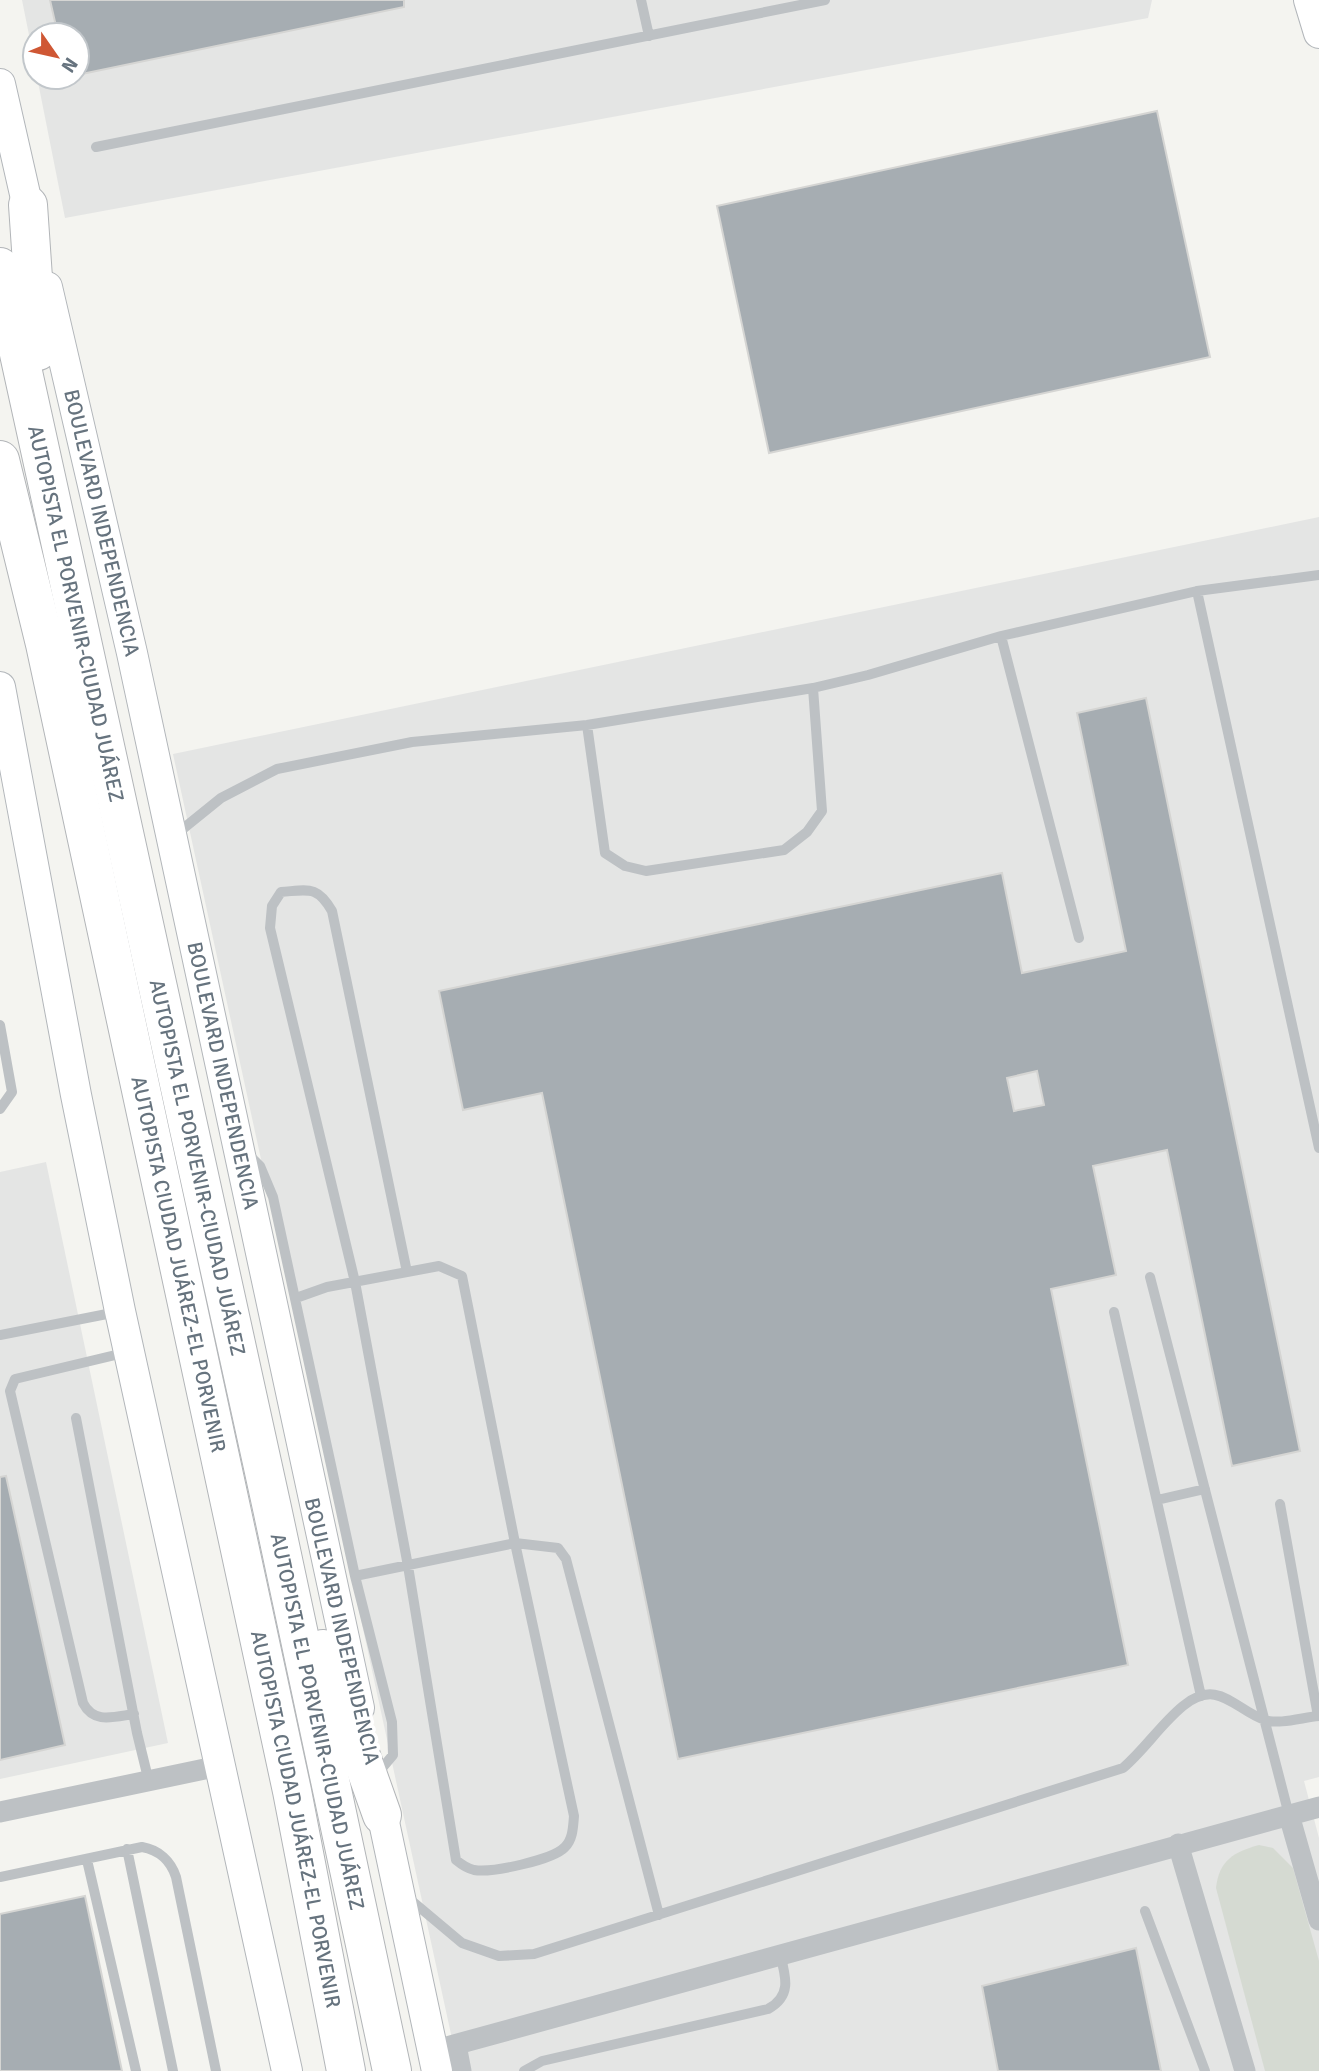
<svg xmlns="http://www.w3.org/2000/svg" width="1319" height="2071" font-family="Signika,sans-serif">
<rect width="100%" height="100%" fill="#f4f4f0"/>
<path fill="#e4e5e4" d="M22,0H1152L1148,18L65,218L37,77H77V35H35V65Z
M1319,517V1777L1304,1781L1319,1838V2071H459L173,754Z
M46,1162L168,1743L0,1779V1172Z"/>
<path fill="#d5dad2" d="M1259,1845L1273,1848L1293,1868L1319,1961V2071H1265L1216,1888C1219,1860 1234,1852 1259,1845Z"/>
<path fill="#a6adb2" stroke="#d5d5d3" stroke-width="2" fill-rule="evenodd" d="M50,0H404V7L77,75V35H58Z
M1157,111L1210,357L769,453L717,206Z
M1146,698L1300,1451L1232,1466L1167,1150L1093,1166L1116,1275L1051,1289L1128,1665L678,1759L542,1093L463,1110L439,991L1002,873L1022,973L1126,951L1077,713ZM1037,1071L1044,1105L1014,1111L1007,1078Z
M6,1476L65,1745L0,1760V1477Z
M85,1896L122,2071H0V1914Z
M1136,1948L1161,2071H998L982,1986Z"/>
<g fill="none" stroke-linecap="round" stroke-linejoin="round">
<g stroke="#b2b6ba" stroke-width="32">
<g id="secondary">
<path d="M1309,0L1319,33"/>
<path d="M0,84L32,225"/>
<path id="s1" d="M47,287L132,653L359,1708"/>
<path d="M0,687L76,1095L120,1311L287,2071"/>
<path d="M378,1794L437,2071"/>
</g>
</g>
<g stroke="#b2b5b8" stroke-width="40">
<g id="highway">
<path d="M28,205L38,351"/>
<path id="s2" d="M0,267L272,1508L392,2071"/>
<path id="s3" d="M0,460L45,644L292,1791L346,2071"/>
<path d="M323,1649L382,1815"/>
</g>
</g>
<path stroke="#bdc1c4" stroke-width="10" d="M641,0L649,36
M96,147L825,0
M1197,591L1319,1148
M1001,636L1079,938
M587,725L605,853L625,866L646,871L784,850L807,832L822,811L813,688
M174,836L221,798L277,769L412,742L587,725L813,688L868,675L1001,636L1197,591L1319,575
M0,1025L12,1092L0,1109
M247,1153L260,1166L273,1197L355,1576L392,1722L393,1755L377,1774
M1150,1277L1289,1815
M296,1298L327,1287L439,1266L462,1276L515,1543L574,1816C573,1827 573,1839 565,1847C553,1860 492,1873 474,1870C466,1868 462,1865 456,1860L408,1566L355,1282L270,928L272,906L281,892C308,890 317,885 332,911L407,1272
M1114,1312L1201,1696
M0,1335L117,1312
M128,1352L15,1379L10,1391L83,1703C94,1724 113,1717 134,1714
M76,1418L137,1733L149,1782
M1157,1500L1205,1489
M1280,1504L1318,1716
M355,1576L515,1543L558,1548L566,1559L659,1915
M127,1849L173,2071
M87,1860L136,2071
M0,1877L142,1847C159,1850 171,1861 176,1877L216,2071
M406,1896L462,1943L499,1956L534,1954L1123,1768C1145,1749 1161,1724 1183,1706C1218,1677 1235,1710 1265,1720C1279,1725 1304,1717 1319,1716
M1145,1911L1205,2071
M524,2071L542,2061L768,2009C792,1996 786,1977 780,1954"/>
<path stroke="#bdc1c4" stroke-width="21" d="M0,1812L219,1766
M1289,1815L1319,1920
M1178,1844L1245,2071
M456,2045L461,2071
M432,2051L1319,1807"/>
<use href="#secondary" stroke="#fff" stroke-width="30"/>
<use href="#highway" stroke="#fff" stroke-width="38"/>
</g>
<g text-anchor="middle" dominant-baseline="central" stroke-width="7" stroke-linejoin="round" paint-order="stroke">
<g font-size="21" fill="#66737e" stroke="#fff">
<text stroke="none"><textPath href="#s1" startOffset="242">BOULEVARD INDEPENDENCIA</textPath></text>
<text stroke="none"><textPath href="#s2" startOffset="355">AUTOPISTA EL PORVENIR-CIUDAD JUÁREZ</textPath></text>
<text stroke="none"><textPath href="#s1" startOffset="808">BOULEVARD INDEPENDENCIA</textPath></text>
<text stroke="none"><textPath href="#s2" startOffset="922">AUTOPISTA EL PORVENIR-CIUDAD JUÁREZ</textPath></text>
<text stroke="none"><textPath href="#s3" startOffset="824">AUTOPISTA CIUDAD JUÁREZ-EL PORVENIR</textPath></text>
<text transform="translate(342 1631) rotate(77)">BOULEVARD INDEPENDENCIA</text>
<text stroke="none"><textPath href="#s2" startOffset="1489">AUTOPISTA EL PORVENIR-CIUDAD JUÁREZ</textPath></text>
<text stroke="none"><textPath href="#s3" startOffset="1391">AUTOPISTA CIUDAD JUÁREZ-EL PORVENIR</textPath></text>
</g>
</g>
<g transform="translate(56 56) rotate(124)"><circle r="33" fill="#ffffff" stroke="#c2c7cb" stroke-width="2"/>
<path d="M0-5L12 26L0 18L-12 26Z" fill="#cf5734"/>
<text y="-10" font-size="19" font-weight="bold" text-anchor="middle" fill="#66737e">N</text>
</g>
</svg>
